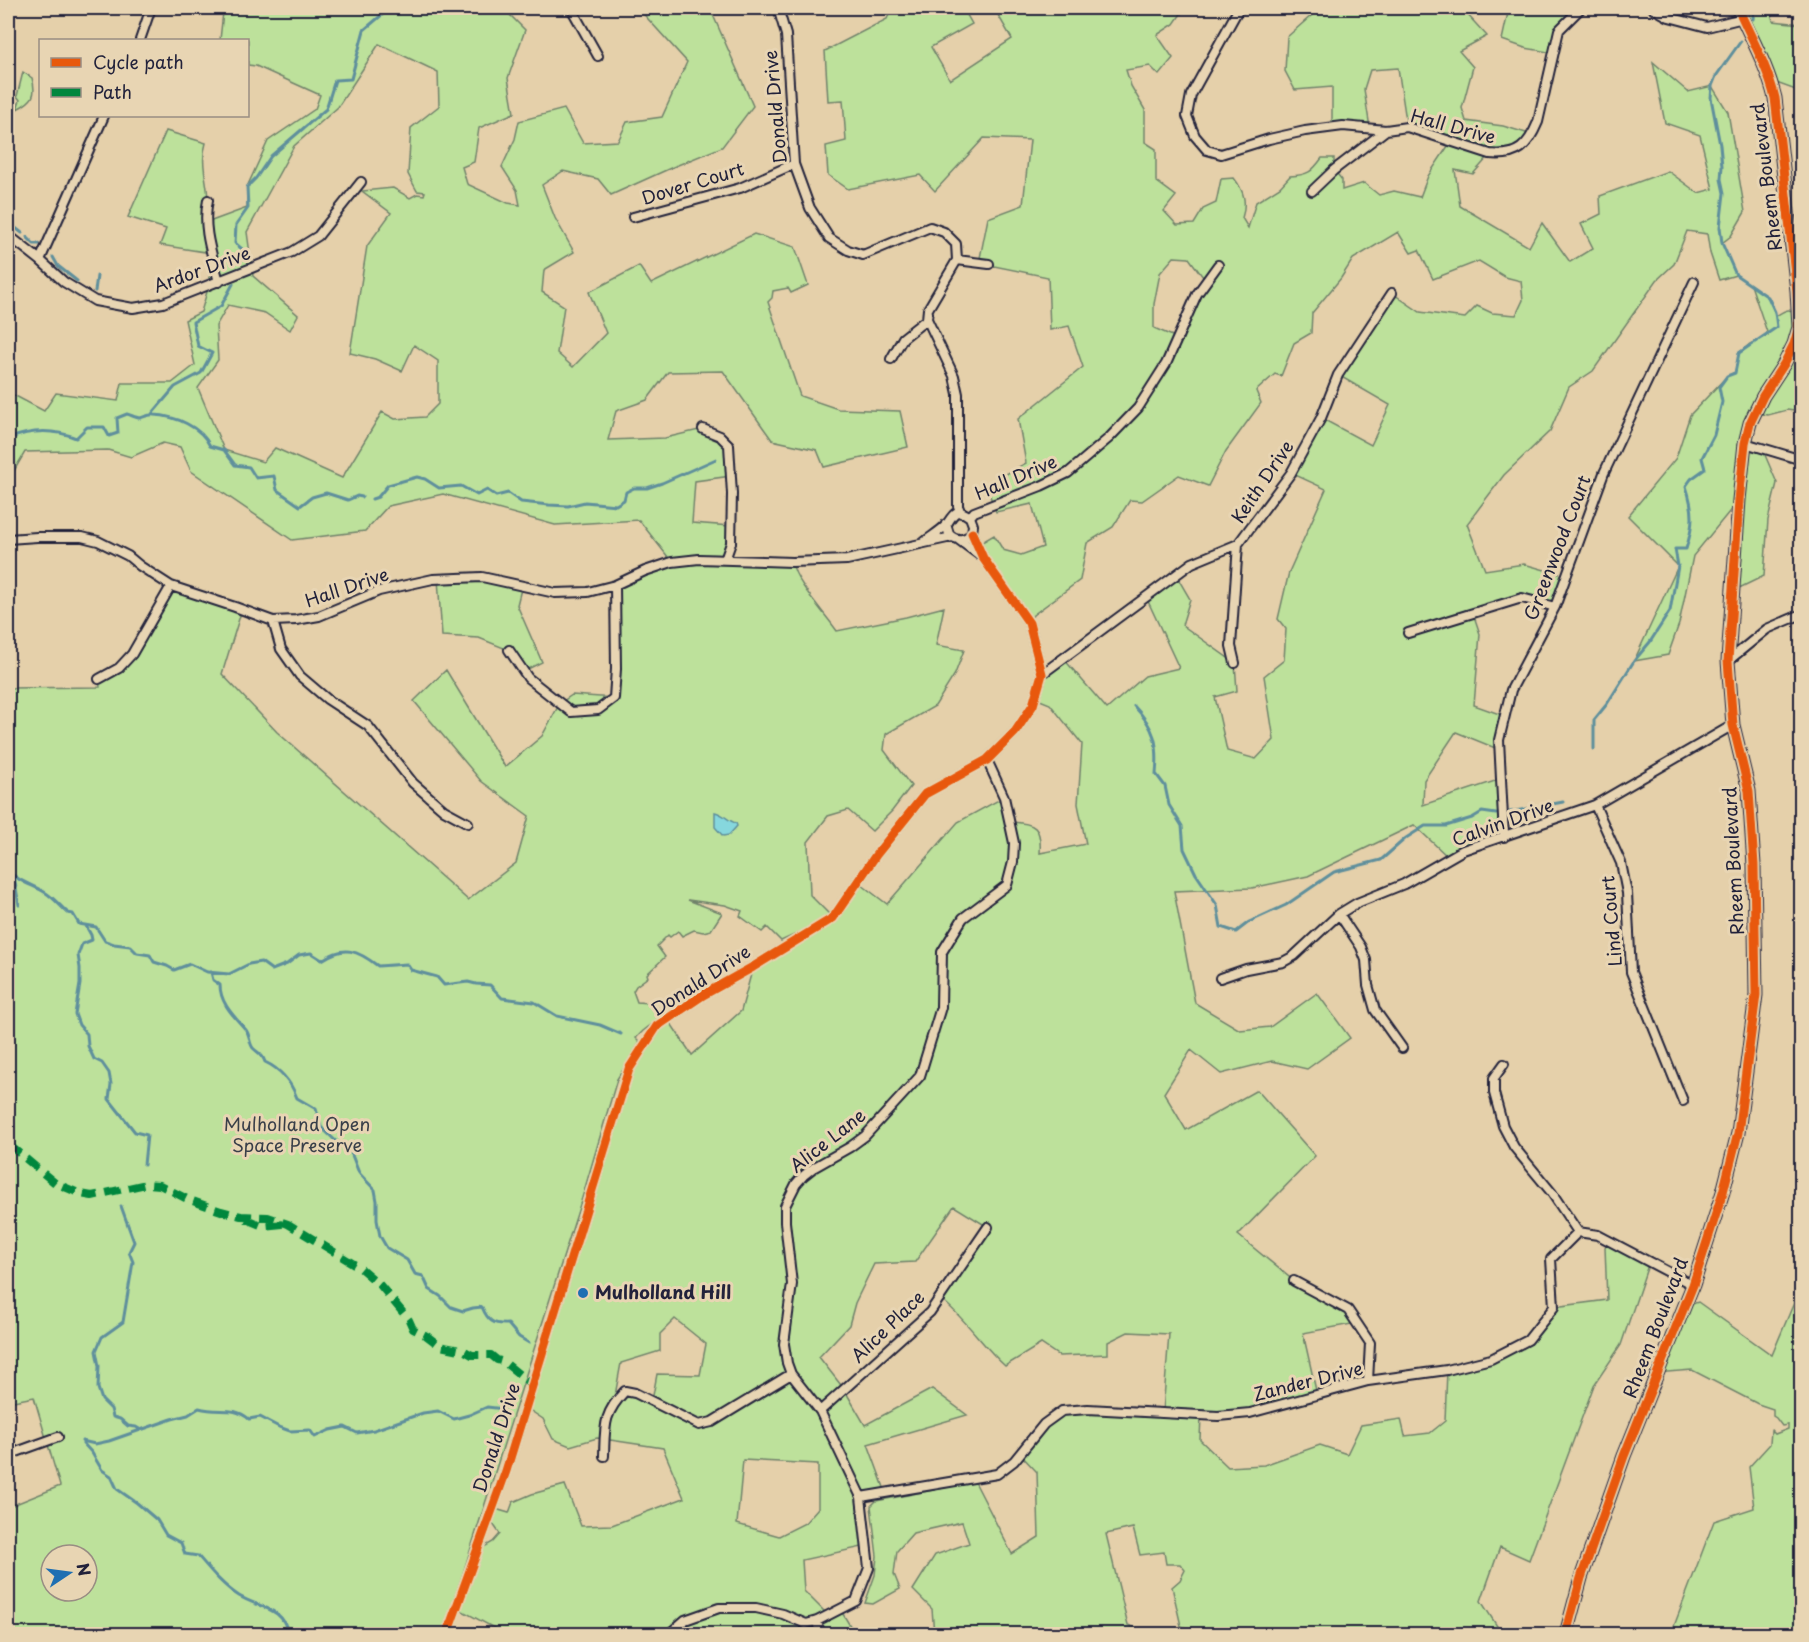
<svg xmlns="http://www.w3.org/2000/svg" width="1809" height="1642" font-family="'Playpen Sans',sans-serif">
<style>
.green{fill:#bde19b;stroke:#70826b;stroke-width:1.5;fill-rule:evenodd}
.water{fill:#86d7dd;stroke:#5e8f9c;stroke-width:1.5}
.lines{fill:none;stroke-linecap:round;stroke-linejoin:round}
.stream{stroke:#5e8f9c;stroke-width:3}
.minor-casing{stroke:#22223b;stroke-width:12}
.tertiary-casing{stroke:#22223b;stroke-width:15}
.minor{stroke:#e8d5b3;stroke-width:8}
.tertiary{stroke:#e8d5b3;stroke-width:10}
.quiet{stroke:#00873e;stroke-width:8;stroke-dasharray:15 8;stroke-linecap:butt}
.cycleway-casing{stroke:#e8d5b3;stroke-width:13}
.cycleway{stroke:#e8590c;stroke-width:9}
.poi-dot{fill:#1f6fb2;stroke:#e8d5b3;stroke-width:2}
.labels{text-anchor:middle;stroke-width:6;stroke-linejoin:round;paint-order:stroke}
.street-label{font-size:18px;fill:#22223b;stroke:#e8d5b3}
.park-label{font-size:18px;fill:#393f49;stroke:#e8d5b3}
.poi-label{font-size:18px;font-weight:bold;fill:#22223b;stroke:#e8d5b3;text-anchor:start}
</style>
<rect width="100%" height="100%" fill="#e5d0aa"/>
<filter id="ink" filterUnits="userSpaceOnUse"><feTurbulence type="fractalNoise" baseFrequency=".0167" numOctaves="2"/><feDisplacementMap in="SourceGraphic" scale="12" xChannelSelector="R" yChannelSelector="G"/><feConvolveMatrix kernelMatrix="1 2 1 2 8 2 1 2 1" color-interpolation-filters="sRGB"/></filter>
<g filter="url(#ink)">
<path class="green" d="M214 8H503L525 30 508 78 514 113 479 128 474 162 462 167 467 184 508 203 520 205 517 190 502 167 515 139 519 121 564 109 583 143 618 141 627 122 662 117 687 62 638 8H698L713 15 753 106 722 147 673 167 611 195 598 179 563 171 542 185 555 218 574 252 544 270 542 292 564 306 557 353 573 367 606 333 589 292 639 266 651 284 754 234 795 247 808 285 791 293 788 288 773 291 772 298 768 302 800 396 838 409 900 411 908 447 824 467 817 450 772 440 723 371 668 372 647 400 616 411 608 440 665 438 703 429 729 445 731 476 695 481 692 523 730 526 726 560 792 562C795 582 824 612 837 631L906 617 944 607 936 645 964 650 955 674 935 706 886 734 884 750 911 786 892 811 872 831 848 810 828 816 808 842 810 895 833 918 858 882 887 904 958 822 1004 797 1011 822C1035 823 1042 827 1040 853L1086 844 1078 804 1082 744 1050 704 1035 698 1042 674 1063 658 1107 709 1145 676 1179 668 1146 597 1176 575 1190 599 1182 625 1235 663 1237 691 1215 697 1227 751 1256 759 1274 740 1264 676 1284 660 1286 629 1278 619 1289 572 1326 489 1291 473 1321 418 1371 445 1390 405 1338 375 1392 293 1420 312 1465 318 1477 306 1492 313 1516 315 1523 300 1521 281 1505 277 1479 261 1433 279 1419 250 1411 253 1398 232 1353 259 1341 278 1312 313 1311 333 1294 343 1281 376 1275 374 1256 391 1261 403 1226 451 1208 486 1179 475 1142 501 1130 500 1113 527 1087 543 1080 580 1033 615 1029 623 977 545 994 535 1003 550 1021 555 1043 547 1032 504 996 512 986 485 1026 463 1018 419 1083 367 1069 326 1050 330 1048 277 979 263 988 218 1023 205 1030 140 984 138 935 191 920 175 848 189 828 175 826 146 846 141 843 100 828 101 825 51 887 19 892 8H963L972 24 931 47 950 80 1012 39 994 8H1185L1174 24 1157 35 1173 58 1159 75 1150 66 1126 70 1131 86 1145 110V142L1156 149V181L1176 196 1164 211 1177 225 1194 224 1203 209 1216 203 1221 179 1234 178C1244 191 1247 202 1242 218L1248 228 1256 202 1280 187 1290 176C1308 175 1312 172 1322 158H1334V170L1342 180V190L1364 183 1379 195 1394 191 1420 197 1428 176 1450 143 1407 127 1398 68 1370 70 1364 89 1370 128H1332V87L1295 90 1285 71 1287 37 1320 8H1465V12L1487 36 1459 51 1473 67 1462 108 1466 121 1503 126 1533 135 1516 151 1490 155 1473 174 1455 170 1460 206 1529 247 1542 223 1570 262 1593 248 1581 224 1601 214 1600 196 1668 171 1698 193 1713 189 1700 135 1665 123 1653 62 1688 92 1712 86 1728 112 1745 212 1731 236 1722 243 1736 275 1719 280 1710 253 1707 234 1687 231 1674 264 1657 280 1593 371 1569 387 1550 431 1504 475 1467 524 1485 570 1524 564 1566 576 1555 607 1522 598 1473 613 1480 634 1474 705 1505 716 1500 750 1456 732 1424 780 1423 805 1501 779 1504 837 1449 858 1414 825 1308 876 1252 888 1174 891 1195 1003 1240 1030 1270 1027 1317 993 1350 1038 1307 1069 1272 1061 1221 1074 1191 1050 1164 1093 1186 1130 1257 1090 1315 1156 1238 1235 1294 1281 1348 1310 1357 1323 1303 1333 1317 1395 1250 1413 1201 1415 1200 1440 1228 1467 1264 1465 1320 1445 1347 1454 1361 1425 1401 1419 1405 1436 1430 1433 1445 1421 1447 1370 1491 1359 1528 1340 1554 1307 1607 1300 1605 1247 1610 1241 1649 1262 1621 1345 1594 1385 1529 1560 1500 1547 1481 1601 1502 1634H1201L1181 1626 1172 1587 1180 1580 1185 1570 1180 1564H1166L1164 1552 1140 1555 1133 1528 1106 1534 1128 1625 1139 1629 1141 1634H934L932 1609 913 1590 935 1555 969 1543 962 1522 913 1533 897 1551 894 1574 900 1589 873 1604 865 1603 875 1575 877 1556 871 1506 876 1501 975 1482 1012 1554 1039 1537 1037 1472 1020 1454 1062 1411 1163 1412 1169 1334 1128 1332 1108 1342V1354L1059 1356 1041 1344 1005 1366C982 1345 965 1318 940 1298L988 1227 954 1206 915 1262 874 1264 855 1303 849 1325 819 1357 844 1389 865 1425 932 1389 967 1415 868 1444 886 1493 861 1497 867 1546 802 1560 804 1591 828 1615 840 1609 855 1634H505L457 1608 477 1551 493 1542 500 1534 489 1518 492 1508 509 1513 513 1502 532 1494 565 1485 581 1526 612 1525 684 1498 663 1448 597 1438 570 1446 553 1439 543 1419 525 1407 629 1069 657 1026 668 1019 692 1055 741 1011 753 967 827 920 781 941 767 927 762 932 740 916 742 911 725 905 688 900 722 913 711 930 703 932 694 930 682 936 678 931 670 937 668 935 657 946 665 957 647 974 648 977 636 986 633 991 637 1002 649 1003 666 1013 643 1031 636 1038 640 1042 617 1079 582 1198 463 1573 442 1634H8V1507L60 1486 34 1397 8 1402V688L100 687 99 679 119 668 171 586 242 609 222 674 277 732 468 900 516 863 529 816 481 781 414 701 446 670 505 767 542 736 560 703 572 695 614 698 615 585 672 562 639 520 555 525 443 494 388 506 365 531 292 540 191 471 180 447 163 443 131 457 108 450 25 452 8 481V392L44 411 56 393 118 401 122 383H172L195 365 185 320 201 312 209 285 211 253 160 245 166 229 128 217 166 131 206 143C200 162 207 179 208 199 208 207 207 215 206 223L247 208V187L268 141 315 109 320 95 256 66 248 65V40H220L223 12ZM379 44 438 72 439 106 411 128 408 174 417 191 425 192 424 195 417 194 410 198 393 188 362 191 391 213 367 246 350 353 375 359 402 371 414 345 438 361V404L425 417 395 419 382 412 342 478 275 448 263 462 224 450 198 388 218 360 216 326 228 305 265 313 290 330 298 315 253 276 247 232 294 146 338 107ZM1174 257 1189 258 1206 281 1177 338 1154 328V304L1160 273ZM675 1319 706 1344 700 1375 657 1374 652 1401 625 1391 614 1401 621 1363 660 1351V1334ZM743 1460 818 1464V1508L805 1523 779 1536 737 1524ZM51 1555H87V1591H51Z
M1509 8H1581L1559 30 1554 53 1525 48 1502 40Z
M1742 8H1770L1773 21 1801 24V92L1771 81Z
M23 72 32 78C37 95 33 101 17 109L20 100 17 96Z
M1751 285 1768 297 1776 316C1790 307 1789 309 1801 317V412L1787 410 1768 415 1755 413 1745 443 1762 448 1777 483 1768 520 1764 576 1733 591 1738 501 1693 556 1679 624 1668 655 1634 661 1678 566 1628 516 1676 458 1690 415 1727 376 1735 372 1739 353 1750 344 1768 335Z
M482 577 522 585 517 605 542 662 524 671 509 650 479 638 442 636 438 579Z
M1801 1286V1634H1671L1714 1521 1754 1508 1749 1467 1770 1444 1771 1430 1775 1434 1788 1429V1425L1782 1426 1776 1418 1773 1416V1409L1758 1404 1692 1370 1656 1373 1684 1307 1698 1302 1772 1355Z"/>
<path class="water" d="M715 812C724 814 728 821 736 823L737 826 729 835 723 836 715 827Z"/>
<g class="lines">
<path class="stream" d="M1753 19 1754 8
M8 222 22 233
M27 237 34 244H39
M53 257 58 266 77 281
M242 259V249L235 243 236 225 248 208 247 187 256 178 271 156 326 109 335 80 351 79 364 30 390 8
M95 291 97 276
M152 414 175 387 201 373 212 353 198 346 193 322 221 306 233 284
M8 439C30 430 54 429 76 438L87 427H104L109 436 118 433 117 418 127 414C131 415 136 418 140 418 145 417 149 414 154 415 176 416 201 427 210 446L224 450 235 465 249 467 256 478 274 476 277 490 300 506 312 497 326 493 348 500 357 496 362 497
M372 499 378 497 388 485 417 477 425 479 439 488 461 486 477 495 487 490 496 496 508 493 521 502 549 505 568 506 585 502 616 505 624 500 626 492 634 488H647L662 483 716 459
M1134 706C1155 728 1159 744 1156 774L1165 786 1169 805 1182 826 1184 849 1196 874 1217 905 1221 927 1236 932 1249 922 1286 905 1334 872 1381 860 1406 838 1425 826H1446L1472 818 1482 812 1496 814
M1594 749V720L1607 704 1634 661 1650 642 1670 611 1678 566 1675 549H1686C1694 524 1694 511 1686 486L1691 479 1705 469 1702 458 1714 435 1722 402 1719 387 1727 376 1735 373 1739 353 1777 327 1775 312 1768 297 1736 275 1722 243 1720 227 1724 193 1721 179 1722 166 1720 145 1711 98 1712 86 1716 76 1741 41
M1510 812 1563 802
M8 870C18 882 33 885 46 893 55 899 60 906 68 913L73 914 79 924 96 927 105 941 114 944 130 946 137 953 150 955 154 962 167 966 174 970 190 964 207 972 229 974 249 964 261 962 272 970 287 964 299 955 311 953 322 960C345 945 357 950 378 966L407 964 411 970 437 977 444 985 468 982 476 984 490 985 502 998 534 1002 557 1016 600 1025 621 1034
M14 877 19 905
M86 926 91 935 92 940 82 944 78 955 80 968V984L75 1014 79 1025 87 1034 88 1046 94 1059 102 1063 109 1073 111 1084 109 1099 135 1132 147 1135 144 1165
M211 972 213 980 220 985C220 1004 235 1017 246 1030 250 1035 249 1043 253 1048 259 1054 262 1053 265 1062 280 1069 291 1082 297 1098L316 1109 321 1127 341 1146 350 1150 359 1173 375 1190 377 1201V1220L380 1236 387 1248 407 1260 415 1274 423 1276 429 1289 440 1296 451 1307 463 1311 473 1308 482 1307C488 1321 493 1325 508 1324L519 1337 529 1343
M121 1206 134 1242 129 1252 133 1262 123 1322 102 1337 96 1351 99 1366 98 1388 102 1400 111 1409 113 1417 120 1419 128 1426 136 1427 141 1430
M82 1441 95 1444 109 1441 172 1419 188 1415 199 1408C220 1414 232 1405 249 1419L260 1417 279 1427 290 1431 310 1430 315 1437 330 1430 345 1427 357 1433 374 1430 423 1413 438 1411 454 1419 469 1415 487 1407 504 1409
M83 1443 92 1453 102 1470 111 1476 117 1489 137 1503 157 1520 166 1535 181 1543 185 1554 198 1556C210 1570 223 1586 239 1596 259 1608 284 1607 288 1634"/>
<defs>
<path id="minor" d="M571 8 598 56
M778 8 786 35 794 164 810 208 829 238 848 250 863 255 930 227 944 232 956 244 957 260 928 309 927 319 954 376 958 394V506L961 513
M1239 8 1191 95 1187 116 1195 136 1207 150 1221 154 1269 139 1305 131 1343 126 1386 130 1407 127 1490 154C1518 157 1528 146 1538 122L1559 30 1581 8
M1653 8 1669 17 1707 27 1743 18
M140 40 151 8
M1312 191 1334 170 1386 130
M208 200C202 228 212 254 219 282
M633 217 740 188 794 164
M8 235 40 260 64 282 95 301 133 308 163 303 292 252 318 236 361 182
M40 260 104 116
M957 260 989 264
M891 359 903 338 927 319
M703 429 720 436 729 445 732 494 731 543 725 560
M1745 443 1802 460
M970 517 974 512 1041 486 1068 473 1109 438 1138 408 1166 364 1197 294 1218 265
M8 539 37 537H82L98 541 128 556 140 566 171 586 235 607 273 621 296 620 319 616 379 591 433 579 482 577 555 593 588 592 615 585 645 571 672 562 699 559 792 562 847 560 952 537
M959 540 982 557
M923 543C930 537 941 531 947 524 954 513 957 507 970 517L973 525 972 533C965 541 956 541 949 534L946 524
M273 621 281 649 300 676 327 699 368 726 413 783 444 810 468 823
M1408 633 1522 598 1555 607
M509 650 528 678 571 712 598 710 614 698 616 669 615 585
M1728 661 1767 629 1802 614
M1235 663 1231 646 1238 544
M1042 674 1192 563 1238 544 1291 473 1321 418 1338 375 1392 293
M99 679 119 668 132 654 171 586
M1595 805 1621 863 1627 893 1631 972 1683 1101
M1504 837 1499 740 1511 690 1555 607 1604 473 1694 282
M1339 914 1361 947 1366 960 1368 985 1375 1010 1402 1048
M1220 978 1246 969 1283 962 1294 956 1339 914 1357 903 1404 884 1463 850 1595 805 1733 725
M1504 1064 1494 1078V1093L1503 1126 1514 1147 1552 1193 1578 1232
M1294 1281 1348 1310 1370 1343 1368 1381
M820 1411 930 1312 988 1227
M8 1455 58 1437
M604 1456C605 1426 603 1414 625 1391L635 1393 699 1425 712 1422 791 1374
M861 1497 997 1474 1014 1461 1044 1424 1062 1411 1088 1409 1218 1416 1250 1413 1368 1381 1447 1370 1491 1359 1528 1340 1554 1307 1551 1259 1578 1232 1598 1235 1693 1285
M817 1621 820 1634
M447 1634 506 1471 629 1069 657 1026 703 995 753 967 833 918 876 855 925 794 987 760 1015 732 1033 705 1042 674 1029 623 983 558 972 533
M669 1634 685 1620 719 1608H756L783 1614 806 1624 817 1621 856 1601 869 1568 861 1497 820 1411 791 1374 787 1363 784 1344 792 1284 785 1222V1206L796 1184 803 1176 813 1168 850 1147 865 1136 920 1076 941 1007 942 952 963 918 1007 885 1013 862 1014 843 1004 797 987 760"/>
<path id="tertiary" d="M1566 1634 1581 1578 1624 1456 1693 1285 1723 1192 1738 1133 1756 995 1754 865 1749 791 1733 725 1728 661 1739 500 1745 443 1750 423 1763 396 1784 364 1794 344 1799 327 1797 291 1775 98C1767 65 1751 38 1738 8"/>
</defs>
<use href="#minor" class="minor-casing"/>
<use href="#tertiary" class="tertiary-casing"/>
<use href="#minor" class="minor"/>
<use href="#tertiary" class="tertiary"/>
<path class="quiet" d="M8 896 10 885
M8 1144 55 1183 81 1194 92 1196 146 1184 160 1185 187 1199 221 1211 241 1216 268 1217 288 1224 359 1267 380 1285 409 1320 413 1329 427 1336 440 1346 465 1351 472 1355H491L497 1360 504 1362 532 1385
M246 1219 263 1226 284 1224"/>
<defs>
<path id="cycleway" d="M447 1634 506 1471 629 1069 657 1026 703 995 753 967 833 918 876 855 925 794 987 760 1015 732 1033 705 1042 674 1029 623 983 558 972 533
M1566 1634 1581 1578 1624 1456 1693 1285 1723 1192 1738 1133 1756 995 1754 865 1749 791 1733 725 1728 661 1739 500 1745 443 1750 423 1763 396 1784 364 1794 344 1799 327 1797 291 1775 98C1767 65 1751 38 1738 8"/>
</defs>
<use href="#cycleway" class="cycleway-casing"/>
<use href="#cycleway" class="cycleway"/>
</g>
</g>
<circle class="poi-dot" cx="583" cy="1293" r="6"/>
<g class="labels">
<g class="street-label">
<text transform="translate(776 107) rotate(-95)" y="6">Donald Drive</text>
<text transform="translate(1453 127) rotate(15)" y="6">Hall Drive</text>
<text transform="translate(1767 177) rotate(-97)" y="6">Rheem Boulevard</text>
<text transform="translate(693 184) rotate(-17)" y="6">Dover Court</text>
<text transform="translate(202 270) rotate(-20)" y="6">Ardor Drive</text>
<text transform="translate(1016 478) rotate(-23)" y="6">Hall Drive</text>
<text transform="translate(1263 482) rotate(-56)" y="6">Keith Drive</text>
<text transform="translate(1558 548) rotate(-69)" y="6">Greenwood Court</text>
<text transform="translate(347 588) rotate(-19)" y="6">Hall Drive</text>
<text transform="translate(1503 823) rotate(-20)" y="6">Calvin Drive</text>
<text transform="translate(1734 861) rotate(-93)" y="6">Rheem Boulevard</text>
<text transform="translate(1612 921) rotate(-95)" y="6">Lind Court</text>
<text transform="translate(701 981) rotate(-33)" y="6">Donald Drive</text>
<text transform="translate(828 1141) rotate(-38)" y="6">Alice Lane</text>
<text transform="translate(888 1327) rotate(-44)" y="6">Alice Place</text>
<text transform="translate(1656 1328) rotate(-69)" y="6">Rheem Boulevard</text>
<text transform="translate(1308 1382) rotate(-14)" y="6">Zander Drive</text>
<text transform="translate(497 1438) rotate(-72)" y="6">Donald Drive</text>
</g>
<g class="park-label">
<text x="297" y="1131">Mulholland Open<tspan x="297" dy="21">Space Preserve</tspan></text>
</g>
<g class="poi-label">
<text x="595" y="1299">Mulholland Hill</text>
</g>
</g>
<rect width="1809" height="1642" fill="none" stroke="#e8d5b3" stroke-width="30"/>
<rect x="15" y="15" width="1779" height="1612" fill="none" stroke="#22223b" stroke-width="2" filter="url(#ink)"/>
<rect x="39" y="39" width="210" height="78" fill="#e8d5b3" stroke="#998d83" stroke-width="1.5"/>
<rect x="51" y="58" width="30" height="9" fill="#e8590c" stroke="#998d83" stroke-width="1.5"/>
<text x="93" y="69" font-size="18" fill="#22223b">Cycle path</text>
<rect x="51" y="88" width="30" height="9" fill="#00873e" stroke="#998d83" stroke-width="1.5"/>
<text x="93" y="99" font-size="18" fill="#22223b">Path</text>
<g transform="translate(69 1573) rotate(77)"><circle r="28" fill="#e8d5b3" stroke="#998d83" stroke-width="1.5"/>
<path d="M0-4.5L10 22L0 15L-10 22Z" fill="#1f6fb2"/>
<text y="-9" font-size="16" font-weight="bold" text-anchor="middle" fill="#22223b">N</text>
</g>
</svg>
